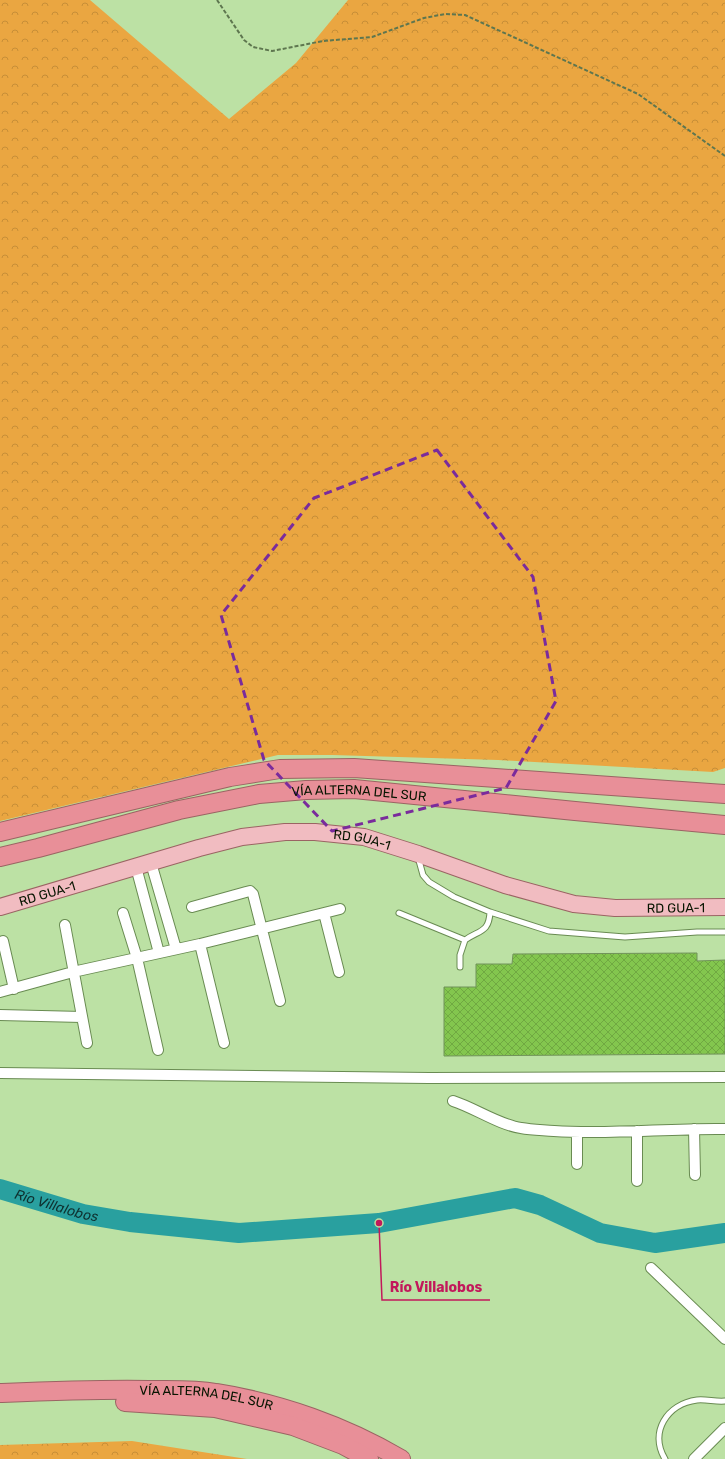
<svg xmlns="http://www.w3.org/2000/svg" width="725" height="1459" font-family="Rubik,sans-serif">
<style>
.forest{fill:url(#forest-crowns)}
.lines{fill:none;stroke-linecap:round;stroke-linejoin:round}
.river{stroke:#29a09f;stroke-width:20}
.building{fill:url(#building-cross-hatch);stroke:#71935a}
.lane-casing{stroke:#698b52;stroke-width:7}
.street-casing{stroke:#698b52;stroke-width:12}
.primary-casing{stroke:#9a6463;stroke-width:18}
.highway-casing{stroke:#9a6463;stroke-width:20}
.path{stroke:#5e764f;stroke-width:2;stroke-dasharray:4 2;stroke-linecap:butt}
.lane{stroke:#fff;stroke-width:5}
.street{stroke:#fff;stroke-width:10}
.primary{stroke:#f1bcc1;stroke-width:16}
.highway{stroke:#e88f98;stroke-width:18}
.marked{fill:none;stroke:#7a2b9c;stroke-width:3;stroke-dasharray:8 5;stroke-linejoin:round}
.labels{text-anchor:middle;stroke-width:3;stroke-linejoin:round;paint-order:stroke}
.street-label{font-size:13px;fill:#081501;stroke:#bce1a4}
.water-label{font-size:14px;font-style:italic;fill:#0e3130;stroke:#bce1a4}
.leader{fill:none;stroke:#c2185b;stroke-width:1.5}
.callout-dot{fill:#c2185b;stroke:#bce1a4;stroke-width:1.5}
.callout-label{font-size:14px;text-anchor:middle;font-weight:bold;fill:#c2185b;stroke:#bce1a4;stroke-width:3;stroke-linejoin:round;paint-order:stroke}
</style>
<defs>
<pattern id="forest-crowns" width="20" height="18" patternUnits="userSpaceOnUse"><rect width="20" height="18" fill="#eaa641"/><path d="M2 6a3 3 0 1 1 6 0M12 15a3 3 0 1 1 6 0" fill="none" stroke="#c78e37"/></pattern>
<pattern id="building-cross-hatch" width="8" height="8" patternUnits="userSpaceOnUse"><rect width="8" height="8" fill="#83c64e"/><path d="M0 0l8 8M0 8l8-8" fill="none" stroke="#70a942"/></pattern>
</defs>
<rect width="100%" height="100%" fill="#bce1a4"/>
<path class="forest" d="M0 0H90L229 119 296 63 348 0H725V768L713 772 498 760 332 755H278L0 821Z
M132 1441 247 1459H0V1445Z"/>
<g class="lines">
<path class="river" id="s1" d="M0 1189 83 1214 130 1222 239 1233 379 1223 515 1198 540 1205 600 1233 655 1243 725 1233"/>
</g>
<path class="building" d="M697 953V961L725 960V1054L444 1056V987H476V964H512L513 954Z"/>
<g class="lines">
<defs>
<path id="lane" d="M418 857 423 875 429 882 454 897 490 912 549 931 625 937 697 932H725
M399 913 465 940
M460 967V955L465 940C479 930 489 933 490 912
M665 1459C649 1432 667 1404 697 1400 706 1399 716 1402 725 1401"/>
<path id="street" d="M151 863 176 949
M136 867 159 953
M192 907 246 892 250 891 253 894 280 1001
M123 913 137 958 158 1050
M324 913 339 972
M65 925 87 1043
M3 941 14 989
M200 944 224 1043
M0 992 73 972 200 944 340 909
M0 1015 82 1017
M0 1073 429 1078 725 1077
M453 1101C475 1108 499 1125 521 1128 532 1130 543 1130 554 1131 611 1135 668 1128 725 1129
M694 1129 695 1175
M637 1131V1181
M577 1164V1133
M651 1268 725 1339
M694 1459 725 1428"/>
<g id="primary">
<path id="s2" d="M0 907 199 848 242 837 285 832H315L364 837 418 854 505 885 574 904 615 908 725 907"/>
</g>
<g id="highway">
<path d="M0 832 230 777 280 769 354 768 725 794"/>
<path id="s3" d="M0 857 38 848 179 810 259 794 306 790 354 789 575 811 725 825"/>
<path id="s4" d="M0 1393C50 1391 99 1389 149 1390 171 1390 194 1389 216 1393 280 1403 345 1426 401 1459"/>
<path d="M125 1402 215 1408 293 1426 343 1445 369 1459"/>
</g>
</defs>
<use href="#lane" class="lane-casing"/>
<use href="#street" class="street-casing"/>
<use href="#primary" class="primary-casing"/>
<use href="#highway" class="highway-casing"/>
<path class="path" d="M217 0 244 40 253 47 272 51 323 41 372 37 424 18 445 14 465 15 638 94 725 156"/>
<use href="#lane" class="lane"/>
<use href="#street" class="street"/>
<use href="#primary" class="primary"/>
<use href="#highway" class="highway"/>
</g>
<path class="marked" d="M437 450 533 577 556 701 506 788 332 831 264 760 221 615 314 498Z"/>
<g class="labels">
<g class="street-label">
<text dy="5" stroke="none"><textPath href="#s3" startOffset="367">VÍA ALTERNA DEL SUR</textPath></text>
<text dy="5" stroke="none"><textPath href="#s2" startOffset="373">RD GUA-1</textPath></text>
<text dy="5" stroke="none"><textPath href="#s2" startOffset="49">RD GUA-1</textPath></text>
<text dy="5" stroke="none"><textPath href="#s2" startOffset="697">RD GUA-1</textPath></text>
<text dy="5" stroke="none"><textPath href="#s4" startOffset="207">VÍA ALTERNA DEL SUR</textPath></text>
</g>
<g class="water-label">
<text dy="5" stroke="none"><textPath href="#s1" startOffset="59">Río Villalobos</textPath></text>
</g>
</g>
<path class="leader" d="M379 1223L382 1300H490"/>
<circle class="callout-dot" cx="379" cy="1223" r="4"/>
<g class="callout-label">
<text x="436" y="1292">Río Villalobos</text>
</g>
</svg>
